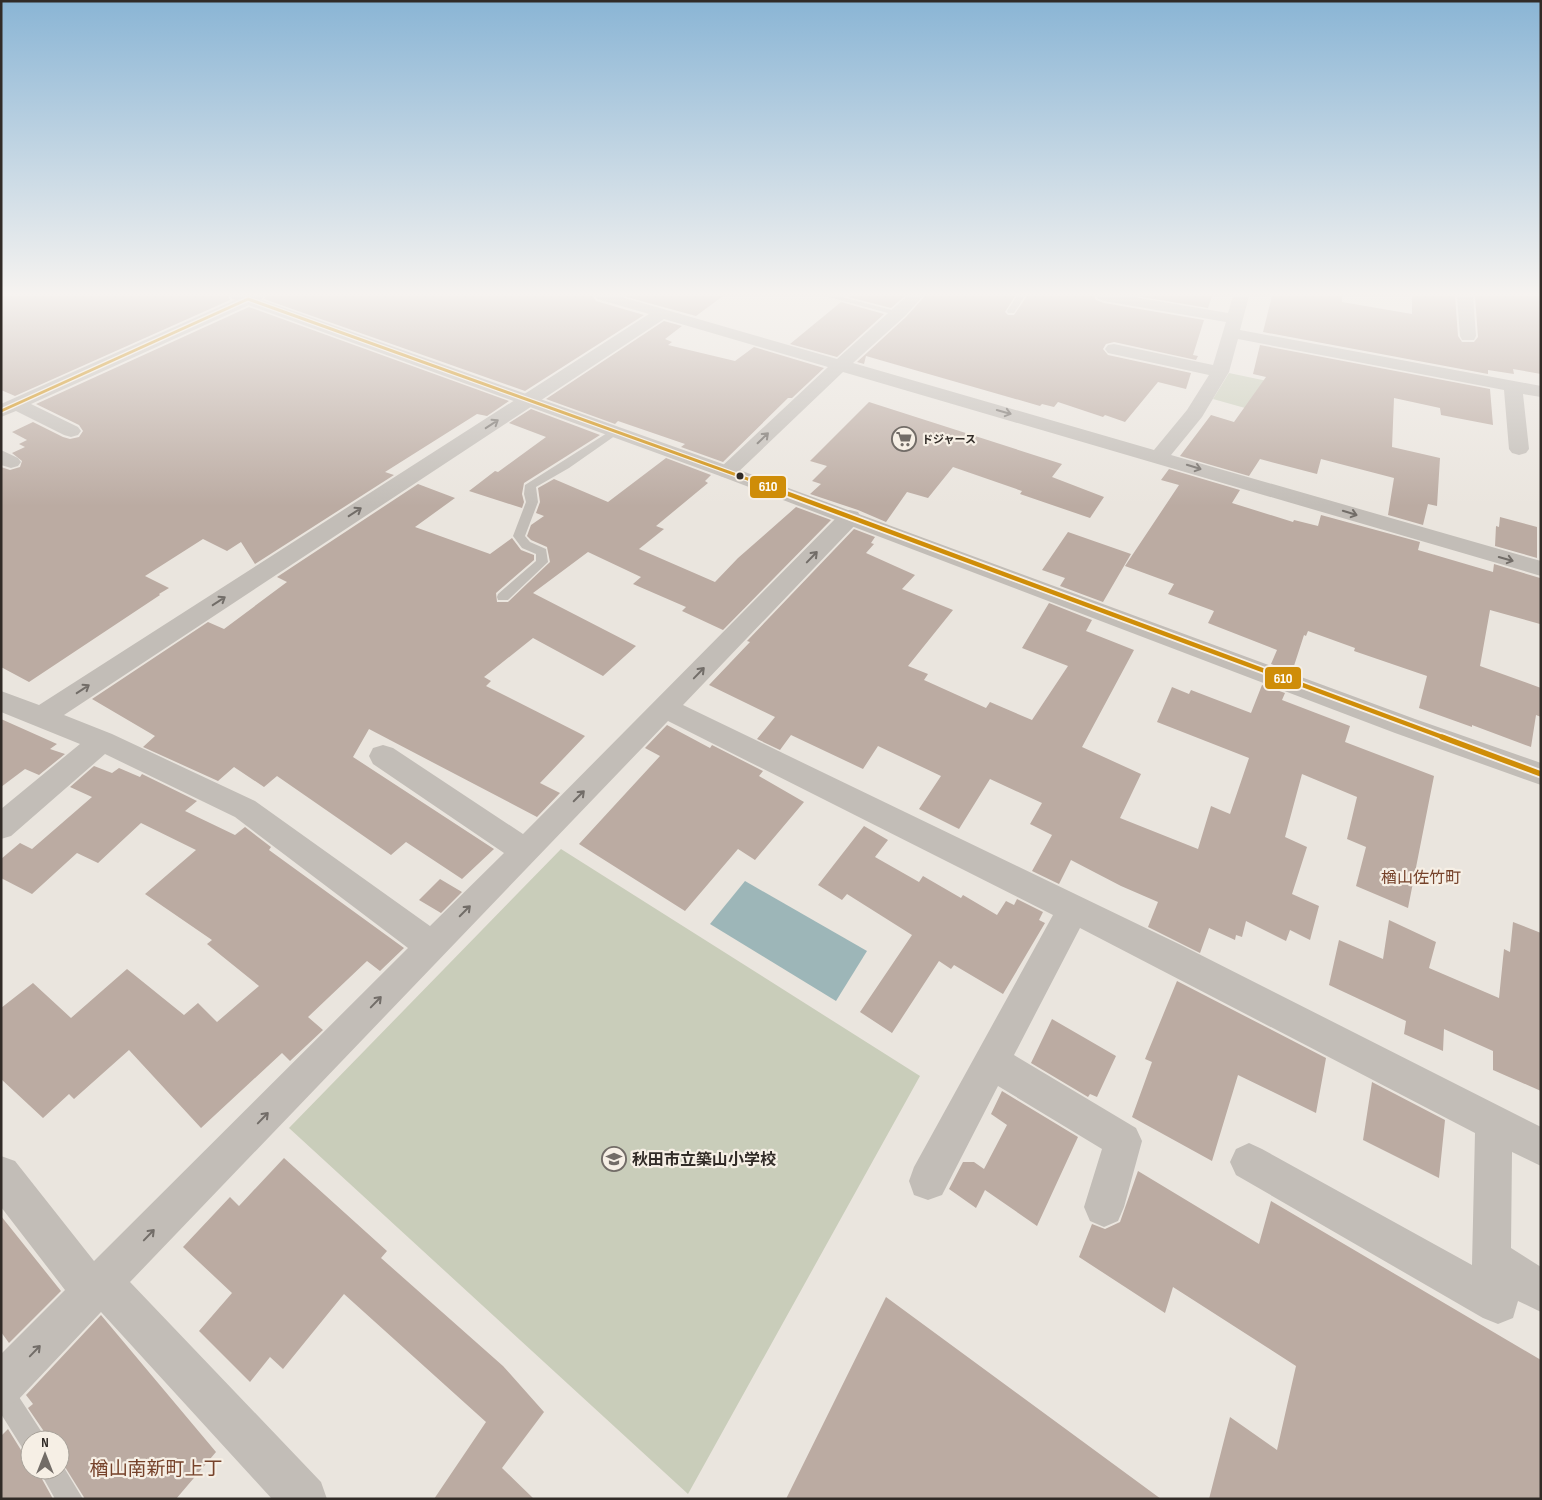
<svg xmlns="http://www.w3.org/2000/svg" width="1542" height="1500" font-family="'Sofia Sans Condensed','Noto Sans JP',sans-serif">
<style>
.green{fill:#c9cdba}
.water{fill:#9db6b8}
.building{fill:#bbaba2}
.lines{fill:none;stroke-linecap:round;stroke-linejoin:round}
.service{fill:#c2bdb7;fill-rule:evenodd}
.minor{fill:#c2bdb7;fill-rule:evenodd}
.tertiary{fill:#c2bdb7;fill-rule:evenodd}
.bus-1-far2-casing{stroke:#f6efe5;stroke-width:5.5}
.bus-1-far1-casing{stroke:#f6efe5;stroke-width:8}
.bus-1-casing{stroke:#f6efe5;stroke-width:9}
.bus-1-far2{stroke:#cf8d08;stroke-width:3}
.bus-1-far1{stroke:#cf8d08;stroke-width:4.5}
.bus-1{stroke:#cf8d08;stroke-width:5.5}
.oneway{stroke:#726d68}
.bus-dot{fill:#312b27;stroke:#f6efe5;stroke-width:2}
.labels{text-anchor:middle;stroke-width:4.5;stroke-linejoin:round;paint-order:stroke}
.far-poi-label{font-size:11px;font-weight:bold;fill:#312b27;stroke:#f6efe5;text-anchor:start}
.quarter-label{font-size:16px;fill:#76422a;stroke:#f6efe5}
.near-poi-label{font-size:16px;font-weight:bold;fill:#312b27;stroke:#f6efe5;text-anchor:start}
.near-quarter-label{font-size:19px;fill:#76422a;stroke:#f6efe5}
.line-badge{stroke:#f6efe5;stroke-width:2}
.badge-label{font-size:14px;text-anchor:middle;font-weight:bold;fill:#fff}
</style>
<rect width="100%" height="100%" fill="#eae5de"/>
<path class="green" d="M1229 373 1277 383 1270 415 1213 399Z
M561 849 920 1076 688 1494 289 1128Z"/>
<path class="water" d="M745 881 867 951 836 1001 710 924Z"/>
<path class="building" d="M1 296H228L230 300 15 396 1 390Z
M266 296H593L596 301 644 315 525 391 264 299Z
M623 296H723L696 316Z
M850 296H905L891 308 848 297Z
M925 296H1015L1005 312 1008 315H1014L1027 296H1094L1096 300 1104 303 1204 320 1193 355 1198 356 1196 360 1114 342 1106 344 1103 349 1108 355 1191 373 1186 389 1158 382 1125 422 1105 415 1103 417 1058 402 1054 407 1042 404 1040 406 866 356 864 364 857 362 906 317Z
M1136 296H1212L1208 308Z
M1272 296H1342V302L1412 314V296H1455L1458 336 1462 342H1474L1478 337 1475 296H1541V374L1513 369 1514 374 1488 370V374L1263 332Z
M841 302 884 314 837 357 790 344Z
M249 307 509 401 487 416 477 414 385 472 394 475 255 564 241 542 227 551 203 539 145 576 169 588 159 594 160 595 29 682 1 667V467L10 470 20 467 22 461 12 453 25 447 19 444 27 440 12 432 33 422 63 437 70 439 79 437 83 431 79 425 36 404Z
M664 321 682 326 665 339 672 342 668 345 735 361 754 347 824 368 792 398H788L723 462 681 447 685 444 618 421 615 424 546 399Z
M1260 345 1490 389 1493 425 1441 415 1440 408 1394 398 1392 447 1440 458 1437 506 1428 504 1423 525 1388 515 1394 478 1321 459 1317 474 1260 459 1249 476 1180 456 1211 415 1234 422 1266 377 1253 374Z
M869 402 1062 464 1052 477 1104 497 1090 518 1020 494 1022 491 953 467 928 498 907 492 886 522 858 510 810 494 821 484 812 481 827 466 810 461Z
M531 409 600 435 524 483 522 494 524 502 522 508 469 491 495 471 498 472 546 437 509 423Z
M666 458 711 475 705 481 708 483 656 526 664 529 639 549 715 582 738 558 796 507 831 520 723 630 682 611 686 607 633 584 641 577 588 552 533 593 636 646 603 676 533 638 484 677 491 681 486 686 585 736 540 783 560 793 537 817 369 729 353 757 494 849 462 879 406 842 391 855 277 776 264 787 234 767 218 781 143 747 155 736 92 699 208 622 224 629 287 582 277 577 418 484 455 498 415 527 490 554 512 538 521 550 534 555V560L496 593 497 602H508L550 562 547 547 531 540 527 536 531 525 544 516 536 513 540 502 538 488 554 479 608 502Z
M1169 469 1240 490 1232 503 1293 522 1294 520 1318 526 1321 515 1420 542 1418 550 1493 572 1494 564 1540 578V624L1490 610 1480 666 1541 688V717L1536 715 1531 747 1472 725V727L1419 708 1427 676 1354 651 1355 648 1308 631 1306 636 1304 635 1292 672 1271 664 1277 650 1208 623 1214 611 1168 594 1174 584 1125 566 1179 485 1161 480Z
M1500 517 1537 527V558L1495 546 1496 526 1499 527Z
M854 529 875 537 871 543 874 544 866 553 915 575 902 589 953 610 908 666 928 674 924 680 986 708 990 702 1032 720 1068 666 1022 648 1049 603 1092 620 1086 631 1134 650 1082 747 1141 774 1120 818 1198 849 1211 806 1230 814 1249 758 1157 722 1172 687 1189 694 1191 690 1251 713 1262 685 1285 693 1282 700 1350 726 1345 742 1434 776 1408 908 1356 886 1366 847 1347 839 1357 797 1302 774 1285 837 1307 847 1292 894 1319 906 1310 940 1290 930 1286 941 1246 921 1242 937 1236 935 1235 940 1209 928 1200 953 1148 927 1158 902 1121 886 1071 860 1059 884 1032 871 1052 835 1030 824 1042 803 990 779 959 829 919 809 941 776 878 746 863 769 791 735 780 750 757 739 775 717 709 685 750 642 747 641Z
M1068 532 1131 554 1103 602 1060 586 1065 578 1042 570Z
M1 719 57 744 50 749 65 754 39 775 25 769 1 787Z
M667 725 710 748 712 745 763 771 759 776 804 802 755 860 738 849 685 911 579 844 660 756 645 748Z
M94 766 112 773 119 768 140 777 142 774 197 801 185 811 235 835 245 827 271 847 269 850 404 948 380 971 367 961 308 1017 323 1030 290 1061 282 1053 201 1128 129 1050 74 1099 69 1094 43 1118 1 1079V1008L33 983 71 1018 127 969 184 1015 198 1003 217 1022 259 986 207 944 212 940 145 894 196 850 141 823 98 863 77 853 32 894 1 878V859L20 843 32 849 92 797 70 787Z
M864 826 888 840 875 857 919 882 923 876 961 898 963 895 997 915 1006 901 1014 905 1017 899 1043 912 1039 920 1045 923 1003 994 954 965 951 969 939 961 892 1033 860 1012 912 935 847 894 842 900 818 885Z
M440 879 462 892 441 913 419 900Z
M1389 920 1436 942 1429 968 1499 998 1504 949 1510 952 1513 922 1541 933V1091L1493 1070V1051L1444 1029 1443 1051 1404 1034 1406 1021 1329 985 1339 940 1383 959Z
M1177 981 1326 1058 1316 1113 1238 1075 1212 1161 1132 1117 1152 1062 1145 1059Z
M1052 1019 1116 1056 1097 1097 1090 1094 1088 1097 1031 1063Z
M1372 1082 1445 1120 1439 1178 1363 1140Z
M1002 1091 1078 1137 1037 1226 985 1190 976 1208 949 1189 963 1162H974L984 1169 1007 1125 991 1114Z
M284 1158 387 1251 381 1258 503 1366 544 1412 502 1468 534 1499H434L486 1422 344 1294 283 1369 270 1357 250 1382 199 1331 232 1293 183 1247 230 1197 239 1206Z
M1138 1171 1259 1244 1271 1201 1541 1360V1499H1209L1230 1417 1277 1450 1296 1366 1173 1287 1165 1313 1079 1257 1092 1224 1105 1229 1120 1222Z
M1 1216 61 1291 9 1343 1 1332Z
M886 1297 1161 1499H786Z
M101 1315 216 1452 176 1499H85L60 1459V1440H46L43 1430 28 1408 33 1404 26 1395Z
M8 1429 21 1450 30 1454V1470H37L53 1499H1V1436Z"/>
<g class="lines">
<path class="service" d="M825 296H838L903 313 899 316Z
M1017 296H1025L1014 313H1008L1007 311Z
M615 428 619 429 620 431 619 433 569 468 536 487 538 502 525 536 530 542 546 549 548 562 508 600H498L497 597 498 594 536 561V554L522 548 513 536 526 502 524 494 525 485Z
M1 1380 10 1383 41 1431 44 1440H30V1452L23 1449 1 1414Z
M60 1461 83 1499H55L39 1470H60Z"/>
<path class="minor" d="M244 296H264L262 299 31 404 78 427 81 431 78 435 71 437 64 435 16 411 1 417V404Z
M595 296H618L837 359 907 296H923L905 316 853 363 1154 450 1187 410 1209 375 1108 353 1105 349 1108 345 1114 344 1213 365 1226 322 1104 301 1098 299 1096 296H1128L1228 313 1233 296H1249L1240 330 1541 386V397L1523 394 1529 449 1526 453 1519 455 1512 453 1509 449 1504 390 1238 339 1229 372 1202 417 1171 455 1541 561V576L843 372 734 476 727 478 720 476 717 472 720 468 828 367 664 319 64 715 112 734 255 801 430 926 504 853 373 764 369 756 373 748 383 745 393 748 523 834 842 512 850 510 858 512 861 517 858 522 683 705 1181 945 1541 1127V1166L1512 1152 1511 1248 1541 1267V1312L1518 1301 1513 1318 1498 1324 1483 1318 1236 1175 1230 1162 1236 1149 1249 1143 1262 1149 1472 1265 1475 1133 1080 928 1014 1055 1136 1128 1142 1141 1124 1207 1118 1221 1104 1227 1090 1221 1084 1207 1102 1149 998 1086 942 1195 928 1200 914 1195 909 1181 914 1167 1053 915 668 721 130 1282 321 1482 327 1499H272L101 1312 17 1401 1 1407V1354L65 1290 1 1207V1156L15 1161 94 1261 408 948 235 817 105 754 11 836 1 839V809L80 744 1 712V691L39 705 649 314 597 299Z
M1457 296H1473L1476 336 1474 340H1462L1460 336Z
M1 450 18 458 21 462 18 466 11 468 1 465Z"/>
<path class="tertiary" d="M230 296H251L734 468 1415 719 1541 763V785L1395 733 720 476 232 299Z"/>
<defs>
<path id="bus-1-far2" d="M1 411 248 299 770 487"/>
<path id="bus-1-far1" d="M767 486 1445 738"/>
<path id="bus-1" d="M1442 737 1541 774"/>
</defs>
<use href="#bus-1-far2" class="bus-1-far2-casing"/>
<use href="#bus-1-far1" class="bus-1-far1-casing"/>
<use href="#bus-1" class="bus-1-casing"/>
<use href="#bus-1-far2" class="bus-1-far2"/>
<use href="#bus-1-far1" class="bus-1-far1"/>
<use href="#bus-1" class="bus-1"/>
</g>
<defs><path id="oneway-shaft" d="M-6 0H5M1.5-3L5.5 0L1.5 3" fill="none" stroke-width="1.6" stroke-linecap="round" stroke-linejoin="round" transform="scale(1.25)"/></defs>
<g class="oneway">
<use href="#oneway-shaft" transform="translate(1004 412) rotate(16)"/>
<use href="#oneway-shaft" transform="translate(492 424) rotate(-33)"/>
<use href="#oneway-shaft" transform="translate(763 438) rotate(-44)"/>
<use href="#oneway-shaft" transform="translate(1194 467) rotate(17)"/>
<use href="#oneway-shaft" transform="translate(355 512) rotate(-33)"/>
<use href="#oneway-shaft" transform="translate(1350 513) rotate(17)"/>
<use href="#oneway-shaft" transform="translate(812 557) rotate(-46)"/>
<use href="#oneway-shaft" transform="translate(1506 559) rotate(16)"/>
<use href="#oneway-shaft" transform="translate(219 601) rotate(-33)"/>
<use href="#oneway-shaft" transform="translate(699 673) rotate(-46)"/>
<use href="#oneway-shaft" transform="translate(83 689) rotate(-33)"/>
<use href="#oneway-shaft" transform="translate(579 796) rotate(-45)"/>
<use href="#oneway-shaft" transform="translate(465 911) rotate(-45)"/>
<use href="#oneway-shaft" transform="translate(376 1002) rotate(-46)"/>
<use href="#oneway-shaft" transform="translate(263 1118) rotate(-46)"/>
<use href="#oneway-shaft" transform="translate(149 1235) rotate(-46)"/>
<use href="#oneway-shaft" transform="translate(35 1351) rotate(-46)"/>
</g>
<linearGradient id="sky" x2="0" y2="1"><stop stop-color="#8ab5d5"/><stop offset="0.58" stop-color="#f6f3f0"/><stop offset="1" stop-color="#f6f3f0" stop-opacity="0"/></linearGradient>
<rect width="1542" height="506" fill="url(#sky)"/>
<defs>
<symbol id="supermarket-ring" viewBox="-11 -11 22 22"><circle r="9.5" fill="#f6efe5" stroke="#726c67" stroke-width="1.5"/><path d="M-6-5.5h2.5l.6 2H6L4.5 2H-2.5L-4.4-4H-6ZM-1.5 3.2a1.3 1.3 0 1 0 .1 0ZM3 3.2a1.3 1.3 0 1 0 .1 0Z" fill="#726c67"/></symbol>
<symbol id="school-ring" viewBox="-11 -11 22 22"><circle r="9.5" fill="#f6efe5" stroke="#726c67" stroke-width="1.5"/><path d="M0-5L7-2L0 1L-7-2ZM-4 1L0 2.5L4 1V4Q0 6-4 4Z" fill="#726c67"/></symbol>
</defs>
<g fill-rule="evenodd">
<use href="#supermarket-ring" x="890" y="425" width="28" height="28"/>
<use href="#school-ring" x="600" y="1145" width="28" height="28"/>
</g>
<circle class="bus-dot" cx="740" cy="476" r="4.5"/>
<g class="labels">
<g class="far-poi-label">
<text x="922" y="443">ドジャース</text>
</g>
<g class="quarter-label">
<text x="1421" y="883">楢山佐竹町</text>
</g>
<g class="near-poi-label">
<text x="632" y="1165">秋田市立築山小学校</text>
</g>
<g class="near-quarter-label">
<text x="156" y="1475">楢山南新町上丁</text>
</g>
</g>
<g class="line-badge">
<rect x="749" y="475" width="38" height="24" rx="5" fill="#cf8d08"/>
<rect x="1264" y="666" width="38" height="24" rx="5" fill="#cf8d08"/>
</g>
<g class="badge-label">
<text x="768" y="491">610</text>
<text x="1283" y="683">610</text>
</g>
<rect width="1542" height="1500" fill="none" stroke="#312b27" stroke-width="5"/>
<g transform="translate(45 1455)"><circle r="24" fill="#f6efe5" stroke="#a7a199"/>
<path d="M0-4L9 19L0 12L-9 19Z" fill="#726c67"/>
<text y="-8" font-size="14" font-weight="bold" text-anchor="middle" fill="#312b27">N</text>
</g>
</svg>
